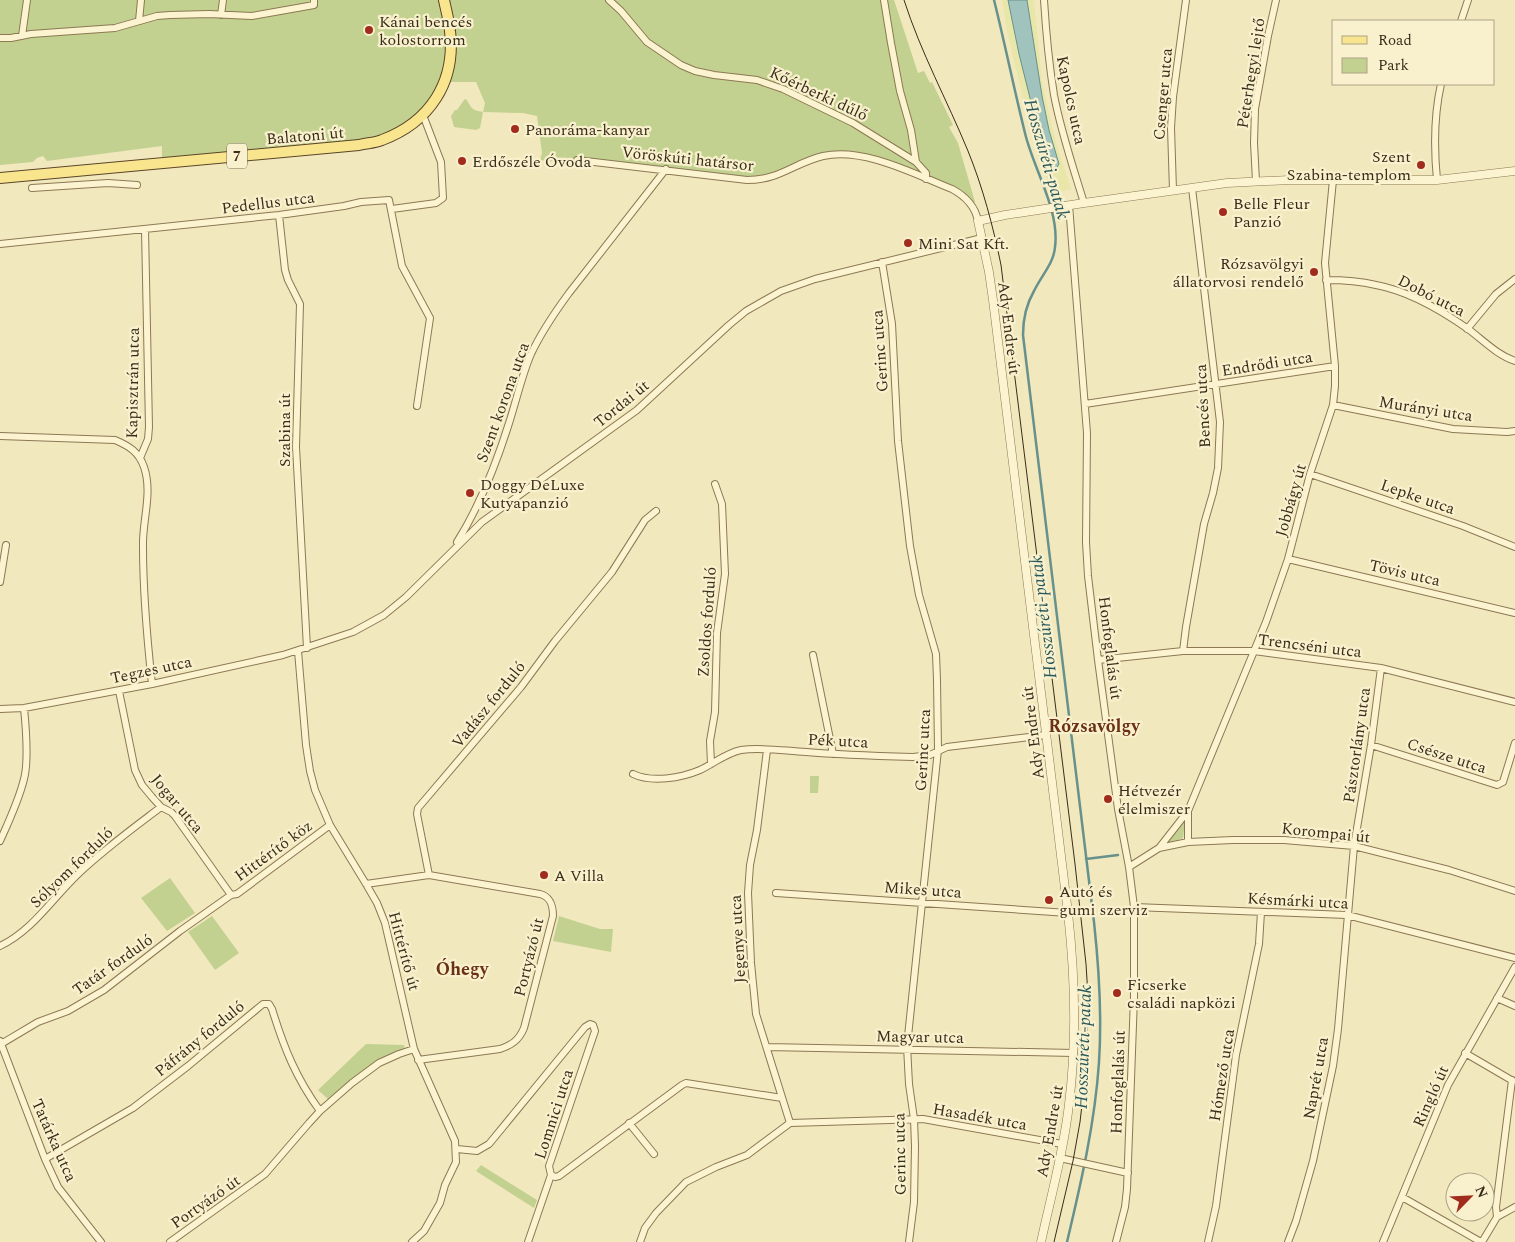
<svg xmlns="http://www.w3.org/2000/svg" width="1515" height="1242" font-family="Spectral,serif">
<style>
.farmland{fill:#e9e6a9}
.green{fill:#c2d190}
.water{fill:#a1c3bd;stroke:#67918c}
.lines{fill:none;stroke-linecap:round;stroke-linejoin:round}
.stream{stroke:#67918c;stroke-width:2.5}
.minor-casing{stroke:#8c7854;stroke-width:8}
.tertiary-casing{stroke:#8c7854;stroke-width:9}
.primary-casing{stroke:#594529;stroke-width:12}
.minor{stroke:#fcf4d1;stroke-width:6}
.tertiary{stroke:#fcf4d1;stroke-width:8}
.primary{stroke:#fae58f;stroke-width:10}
.tram{stroke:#392d1a;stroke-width:1}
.poi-dot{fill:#a12c1e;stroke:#f9f1cd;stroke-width:2}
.labels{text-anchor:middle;stroke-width:4.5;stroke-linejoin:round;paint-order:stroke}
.shield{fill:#f9f1cd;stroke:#736850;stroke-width:1}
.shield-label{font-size:15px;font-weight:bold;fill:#392d1a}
.poi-label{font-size:16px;fill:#392d1a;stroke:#f9f1cd;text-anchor:start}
.street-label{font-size:16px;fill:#392d1a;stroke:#f9f1cd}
.water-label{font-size:18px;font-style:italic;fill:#28585b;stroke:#f9f1cd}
.neighbourhood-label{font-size:18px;font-weight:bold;fill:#6b3115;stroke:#f9f1cd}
</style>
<rect width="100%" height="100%" fill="#f2e8bd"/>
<path class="farmland" d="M1002 0H1034L1042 82 1055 139 1071 189 1052 194 1037 154 1021 90 1007 31Z"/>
<path class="green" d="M0 0H894L918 73 924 71 930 83 932 82 953 125 949 127 958 143 975 202 971 204 960 193 884 163 833 155 758 180 665 168 575 164 540 160 542 153 537 116 523 113 483 112 480 128 476 130 454 127 451 116 455 110H457L464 100 466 99C472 108 471 110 483 112L485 103 476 82H444L431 107 381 141 162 162V146L47 161 43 156 37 158 33 162 0 165Z
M810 776H819L818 793H810Z
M1182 822 1185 823 1183 838 1169 843 1168 840Z
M170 878 195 913 167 931 141 898Z
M212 916 239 953 215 970 188 932Z
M559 916 600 929H613L611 952 553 941Z
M366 1044 404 1045 405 1050 385 1057 329 1100 318 1090Z
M481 1165 537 1200 534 1208 476 1171Z"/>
<path class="water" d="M1008 0H1027L1042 96 1049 130 1059 164 1055 171 1052 170 1046 162 1019 54Z"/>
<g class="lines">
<path class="stream" d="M994 0C1005 44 1014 89 1025 133 1033 168 1060 210 1055 247 1054 263 1041 276 1034 291 1027 303 1023 320 1023 335L1094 922C1099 968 1102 1016 1099 1062 1095 1123 1081 1183 1067 1242
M1086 859 1118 855"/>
<defs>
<path id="minor" d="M609 0 621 11 647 42 681 65 695 71 714 75 757 80 783 89 853 123 916 162
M884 0 891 43 900 91 911 130 916 162 926 173V179
M1044 0C1046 32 1049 64 1054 95 1061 132 1073 167 1084 203
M221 15 223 0
M139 21 141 0
M1461 21 1468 0
M22 36 27 0
M0 38H11L31 34 115 28 157 16 170 15 209 14 252 16 314 5V0
M577 160 747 180C780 180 794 163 823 156 864 147 914 174 952 189 965 196 975 205 978 221
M1437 180C1434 149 1434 115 1441 84
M1256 181 1254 143 1255 109 1268 36 1276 0
M32 188 108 183 137 185
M1173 190 1171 128 1173 97 1186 0
M1069 205 1087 433 1086 542 1088 576 1098 660 1118 809 1129 867 1134 907V997L1127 1189 1125 1207 1116 1242
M392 209 436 203 443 198 441 162 423 115
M279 215 285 270 288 280 300 304 296 447 307 648
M0 244 279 215 344 206 361 202 389 200 402 266 430 318 417 406
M882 262 892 324 898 441 910 546 919 595 936 654 937 680 938 750 907 1046 909 1084 914 1119 915 1146 914 1202 909 1242
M1326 280C1343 280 1359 281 1376 285 1409 291 1441 310 1468 329 1483 340 1497 355 1515 361
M1467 329 1496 294 1515 279
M1085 404 1335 366
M1333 405 1453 429 1507 432 1515 431
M0 436 115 440C129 446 139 452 144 467 153 493 142 521 143 547 143 593 147 638 152 684
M140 458 148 439 149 427 145 229
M1310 474 1463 526 1515 547
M457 542C481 504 497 462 510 420 517 398 522 375 531 354 541 333 555 312 569 293L666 169
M1288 559 1515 613
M0 582 6 545
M298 651 306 745 310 771 315 790 330 825 366 884 377 903 385 923 414 1049 455 1141 456 1162 445 1185 440 1203 424 1231 412 1242
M1183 651 1186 627 1204 524 1213 493 1218 468 1220 422 1192 188
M813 655 833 754
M1098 660 1183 651H1254L1381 668 1515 702
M0 709 24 708 152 684 283 655 353 632 384 615 406 597 482 522 637 410 729 325 746 311 781 291 815 279 982 238
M1371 745 1497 785 1503 782 1515 743
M767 750 757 830 750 865 748 893 751 963 756 1014 790 1123
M711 764 710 741 715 712 717 633 725 574 722 504 715 484
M633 774C652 783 681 778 700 770 713 764 726 753 741 750 762 747 785 751 806 752 841 755 877 756 913 757L930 755 947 747 1046 735
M1188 811V842
M0 841C9 821 19 800 24 779 29 760 26 728 24 708
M1159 848 1188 842 1233 840H1284L1354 846 1449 870 1515 891
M1129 867 1159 848 1188 811 1266 622 1288 559 1310 474 1333 405 1335 386V366L1325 263 1333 180
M429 875 417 814 418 808 521 687 555 641 612 572 645 520 656 511
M366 884 429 875 540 894C551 897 553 906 553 916L524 1028C519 1040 512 1045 500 1049L418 1060
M776 893 1068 913
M231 895 237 894 330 825
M1134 907 1347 915 1515 958
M0 946C32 931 52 899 77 875 103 850 132 829 161 807
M1497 998 1515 1006
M0 1041 45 1159 58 1187 101 1242
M1 1044 38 1022 68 1011 104 990 180 931 231 895 175 816 171 812 161 807 152 797 142 785 135 770 119 691
M767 1047 1074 1053
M1465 1053 1513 1081
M629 1123 654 1154
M457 1149 477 1151 489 1144 585 1027 590 1024 593 1025 595 1031 549 1166 551 1175
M1060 1158 1128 1173
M45 1159 133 1108 188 1066 263 1004H269L272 1009C284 1048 296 1078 320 1111
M551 1175 555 1177 559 1176 682 1085 686 1083 782 1098
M1402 1197 1481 1242
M1497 1217 1496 1207 1512 1080
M170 1242 265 1174 309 1123 320 1111 352 1083 379 1063 399 1054 414 1049
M528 1242 551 1175
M640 1242 645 1228 656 1213 686 1182 716 1167 747 1155 790 1123 923 1119 1062 1144
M1208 1242 1216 1206 1236 1055 1259 944 1261 912
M1288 1242 1296 1221 1313 1161 1333 1066 1338 1029 1354 846 1371 745 1381 668
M1383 1242 1448 1085 1515 967
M1482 1242 1497 1217 1515 1207"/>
<path id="tertiary" d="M1041 1242C1051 1196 1064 1150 1069 1104 1077 1041 1075 976 1068 913L993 300 989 272 978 221 1005 215 1084 203 1227 183 1289 180H1437L1515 171"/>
<path id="primary" d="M0 178 359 145C367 143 375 143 382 140 430 122 456 82 450 31 449 20 446 10 444 0"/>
</defs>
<use href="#minor" class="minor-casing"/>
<use href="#tertiary" class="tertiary-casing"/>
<use href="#primary" class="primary-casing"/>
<use href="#minor" class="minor"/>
<use href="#tertiary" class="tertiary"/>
<use href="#primary" class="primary"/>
<path class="tram" d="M904 0C921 53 947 100 968 151 983 188 993 226 1001 265L1075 864 1086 964 1088 996 1087 1061 1080 1122 1073 1161 1054 1242"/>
</g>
<g class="poi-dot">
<circle cx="369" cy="30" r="5"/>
<circle cx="515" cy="129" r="5"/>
<circle cx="462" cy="161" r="5"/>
<circle cx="1421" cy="165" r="5"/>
<circle cx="1223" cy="212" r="5"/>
<circle cx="908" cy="243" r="5"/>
<circle cx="1314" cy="272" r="5"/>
<circle cx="470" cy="493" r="5"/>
<circle cx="1108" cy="799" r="5"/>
<circle cx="544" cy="875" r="5"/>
<circle cx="1049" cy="900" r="5"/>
<circle cx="1117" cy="993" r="5"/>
</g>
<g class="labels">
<rect class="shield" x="227" y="143.5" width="20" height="25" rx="4"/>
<g class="shield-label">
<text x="237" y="161">7</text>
</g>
<g class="poi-label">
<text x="379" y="27">Kánai bencés<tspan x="379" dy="18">kolostorrom</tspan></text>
<text x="525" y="135">Panoráma-kanyar</text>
<text x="1411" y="162" text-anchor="end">Szent<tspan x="1411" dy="18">Szabina-templom</tspan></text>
<text x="472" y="167">Erdőszéle Óvoda</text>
<text x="1233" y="209">Belle Fleur<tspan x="1233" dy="18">Panzió</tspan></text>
<text x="918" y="249">Mini Sat Kft.</text>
<text x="1304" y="269" text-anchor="end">Rózsavölgyi<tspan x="1304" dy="18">állatorvosi rendelő</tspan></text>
<text x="480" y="490">Doggy DeLuxe<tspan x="480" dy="18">Kutyapanzió</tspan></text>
<text x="1118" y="796">Hétvezér<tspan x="1118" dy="18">élelmiszer</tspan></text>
<text x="554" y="881">A Villa</text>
<text x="1059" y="897">Autó és<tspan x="1059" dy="18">gumi szerviz</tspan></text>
<text x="1127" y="990">Ficserke<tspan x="1127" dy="18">családi napközi</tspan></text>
</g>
<g class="street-label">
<text transform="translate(1250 73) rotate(-81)" y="6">Péterhegyi lejtő</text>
<text transform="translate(819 93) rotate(25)" y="6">Kőérberki dűlő</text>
<text transform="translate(1162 94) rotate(-85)" y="6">Csenger utca</text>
<text transform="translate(1072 100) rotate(78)" y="6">Kapolcs utca</text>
<text transform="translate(305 135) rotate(-5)" y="6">Balatoni út</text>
<text transform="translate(688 158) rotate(6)" y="6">Vöröskúti határsor</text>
<text transform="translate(268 202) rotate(-7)" y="6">Pedellus utca</text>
<text transform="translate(1432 295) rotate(27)" y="6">Dobó utca</text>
<text transform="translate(1010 328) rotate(83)" y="6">Ady Endre út</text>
<text transform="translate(879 351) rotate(-94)" y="6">Gerinc utca</text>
<text transform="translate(1267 363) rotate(-9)" y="6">Endrődi utca</text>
<text transform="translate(132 383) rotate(-89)" y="6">Kapisztrán utca</text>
<text transform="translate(502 402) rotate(-70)" y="6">Szent korona utca</text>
<text transform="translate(621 403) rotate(-39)" y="6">Tordai út</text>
<text transform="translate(1202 406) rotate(-93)" y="6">Bencés utca</text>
<text transform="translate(1426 408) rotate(9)" y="6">Murányi utca</text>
<text transform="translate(284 430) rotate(-90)" y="6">Szabina út</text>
<text transform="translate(1418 496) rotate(19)" y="6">Lepke utca</text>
<text transform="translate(1290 500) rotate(-74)" y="6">Jobbágy út</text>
<text transform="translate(1405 572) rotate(13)" y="6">Tövis utca</text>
<text transform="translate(706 622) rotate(-86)" y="6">Zsoldos forduló</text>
<text transform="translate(1310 645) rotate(7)" y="6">Trencséni utca</text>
<text transform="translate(1111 648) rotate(83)" y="6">Honfoglalás út</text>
<text transform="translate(151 669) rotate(-12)" y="6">Tegzes utca</text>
<text transform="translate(488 704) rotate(-51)" y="6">Vadász forduló</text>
<text transform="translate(1032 733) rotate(-97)" y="6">Ady Endre út</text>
<text transform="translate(838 740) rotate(3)" y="6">Pék utca</text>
<text transform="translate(1356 745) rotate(-82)" y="6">Pásztorlány utca</text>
<text transform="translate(922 750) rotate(-87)" y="6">Gerinc utca</text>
<text transform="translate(1447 755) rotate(18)" y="6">Csésze utca</text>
<text transform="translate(178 803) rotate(50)" y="6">Jogar utca</text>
<text transform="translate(1326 832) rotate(6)" y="6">Korompai út</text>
<text transform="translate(273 850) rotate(-36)" y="6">Hittérítő köz</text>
<text transform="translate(71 867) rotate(-44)" y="6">Sólyom forduló</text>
<text transform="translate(923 889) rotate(4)" y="6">Mikes utca</text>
<text transform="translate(1298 900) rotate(3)" y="6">Késmárki utca</text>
<text transform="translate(737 939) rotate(-93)" y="6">Jegenye utca</text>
<text transform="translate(405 951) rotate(75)" y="6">Hittérítő út</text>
<text transform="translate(528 957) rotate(-76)" y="6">Portyázó út</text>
<text transform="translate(112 964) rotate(-35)" y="6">Tatár forduló</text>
<text transform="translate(920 1036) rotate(1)" y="6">Magyar utca</text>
<text transform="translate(199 1038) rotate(-39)" y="6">Páfrány forduló</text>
<text transform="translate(1221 1075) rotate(-81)" y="6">Hómező utca</text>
<text transform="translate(1315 1078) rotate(-80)" y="6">Naprét utca</text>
<text transform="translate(1117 1082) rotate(-88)" y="6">Honfoglalás út</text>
<text transform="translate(1430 1096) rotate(-66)" y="6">Ringló út</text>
<text transform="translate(553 1114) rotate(-72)" y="6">Lomnici utca</text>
<text transform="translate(980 1116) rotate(10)" y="6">Hasadék utca</text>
<text transform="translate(1049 1131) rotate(-80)" y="6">Ady Endre út</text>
<text transform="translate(55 1140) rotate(66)" y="6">Tatárka utca</text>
<text transform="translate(899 1154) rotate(-91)" y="6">Gerinc utca</text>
<text transform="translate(205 1201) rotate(-35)" y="6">Portyázó út</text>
</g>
<g class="water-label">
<text transform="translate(1047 159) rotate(74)" y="6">Hosszúréti-patak</text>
<text transform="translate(1043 617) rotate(-97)" y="6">Hosszúréti-patak</text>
<text transform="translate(1083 1047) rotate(-88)" y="6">Hosszúréti-patak</text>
</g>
<g class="neighbourhood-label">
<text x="1094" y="732">Rózsavölgy</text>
<text x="462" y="975">Óhegy</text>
</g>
</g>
<rect x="1332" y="20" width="162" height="65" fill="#f9f1cd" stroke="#aca385"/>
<rect x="1342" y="36" width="25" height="8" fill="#fae58f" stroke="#aca385"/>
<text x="1378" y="45" font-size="15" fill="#392d1a">Road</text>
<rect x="1342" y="58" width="25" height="15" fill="#c2d190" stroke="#aca385"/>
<text x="1378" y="70" font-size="15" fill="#392d1a">Park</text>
<g transform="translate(1470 1197) rotate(66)"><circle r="24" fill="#f9f1cd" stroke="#aca385"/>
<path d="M0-4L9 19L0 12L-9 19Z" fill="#a12c1e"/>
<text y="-8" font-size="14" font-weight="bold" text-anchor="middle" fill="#392d1a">N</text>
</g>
</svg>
